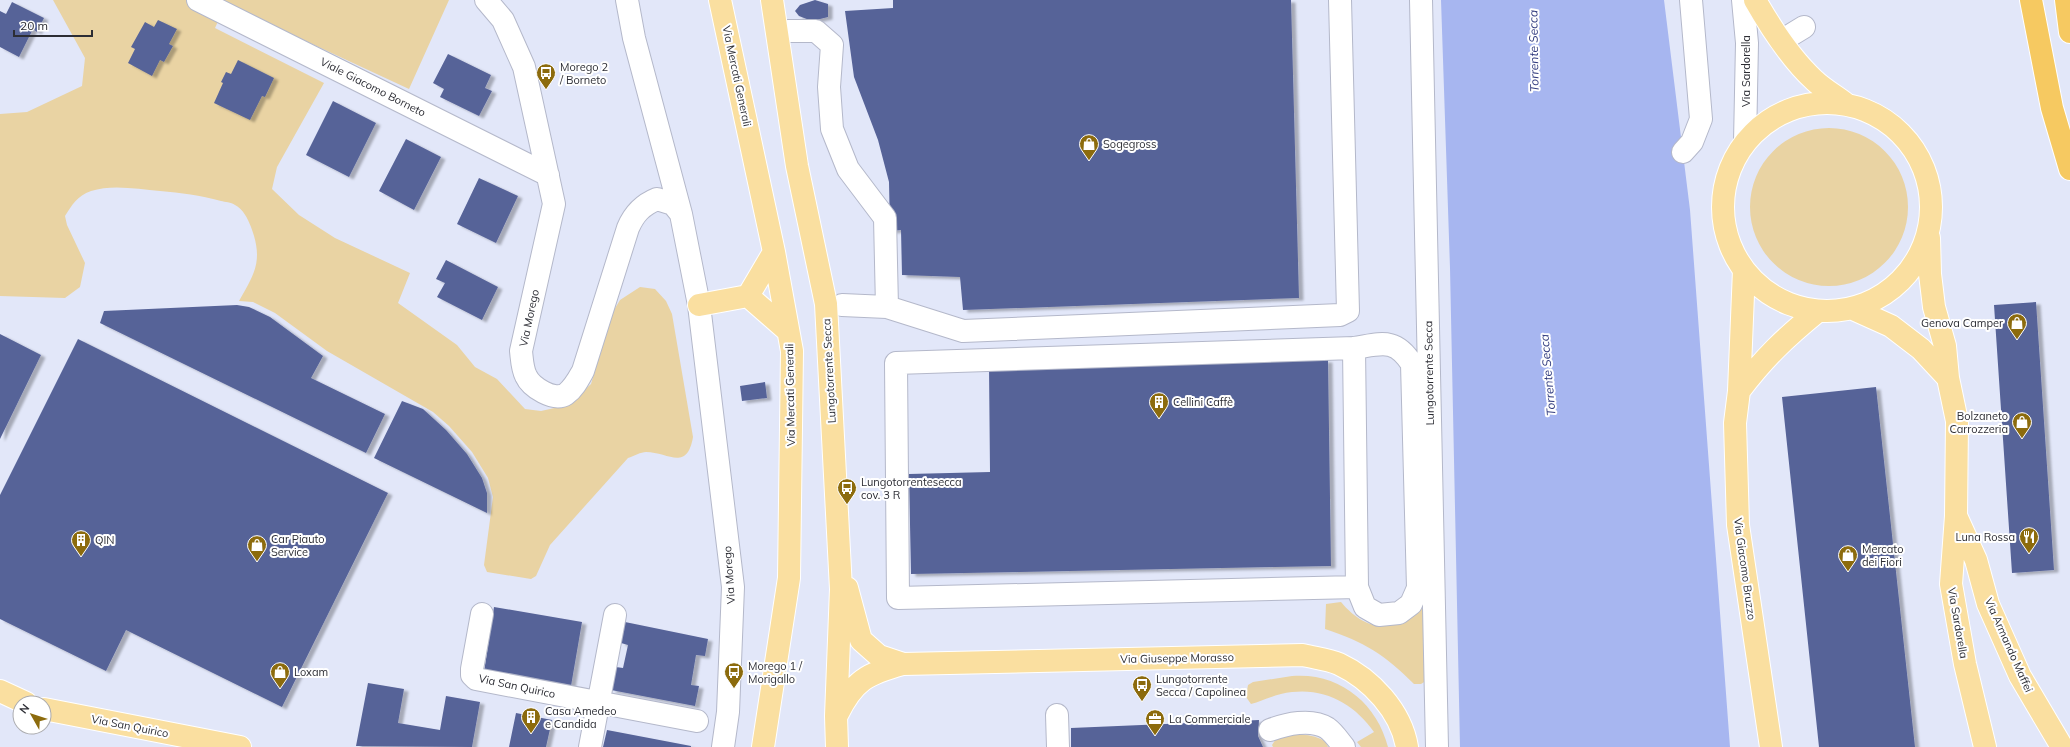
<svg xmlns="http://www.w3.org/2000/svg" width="2070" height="747" font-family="Mulish,sans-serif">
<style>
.green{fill:#e9d3a3}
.water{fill:#a7b6f0}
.building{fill:#576398;filter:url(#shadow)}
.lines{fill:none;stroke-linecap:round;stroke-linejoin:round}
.minor-casing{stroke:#b4b8ca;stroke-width:24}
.major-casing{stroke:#fff;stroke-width:24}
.highway-casing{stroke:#fff;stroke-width:24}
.minor{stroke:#fff;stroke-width:22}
.major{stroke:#fadfa0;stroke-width:22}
.highway{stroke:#f6c961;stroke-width:22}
.labels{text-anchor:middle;stroke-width:4;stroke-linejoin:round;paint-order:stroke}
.poi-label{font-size:11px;fill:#2c2d34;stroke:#fff;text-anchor:start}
.street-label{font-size:11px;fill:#2c2d34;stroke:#fff}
.water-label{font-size:12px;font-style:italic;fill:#303a7e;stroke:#fff}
</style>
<defs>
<filter id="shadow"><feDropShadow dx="4.5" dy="2.5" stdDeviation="1" flood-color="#0004"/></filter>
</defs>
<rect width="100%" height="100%" fill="#e2e7f9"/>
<path class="green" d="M53 0H449L409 89 226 4 215 28 324 83 277 167 272 189 299 215 335 238 410 273 398 303 457 345 475 367 497 379 525 409 541 411 568 405 591 384 611 315 620 300 640 287 655 289 666 301 672 314 693 437C687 472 668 452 646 452 641 452 634 456 628 458L550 545 536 576 531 579 487 572 484 565 493 497 488 478 472 452 449 426 433 412 327 351 275 313 253 302 239 301C256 272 263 259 251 227 248 219 243 209 235 205 231 202 225 202 221 201 200 195 181 193 160 191 138 189 112 184 91 191 77 196 72 205 65 216L67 225 85 263 80 287 65 298 0 296V114L27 112 82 86 85 58Z
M1750 207a79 79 0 1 1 158 0a79 79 0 1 1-158 0Z
M1428 594 1429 679 1421 684H1414C1385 655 1365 642 1325 629L1326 604 1341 602C1350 613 1368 629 1384 624 1391 622 1419 600 1428 594Z
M1292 676C1339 672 1377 703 1388 747H1361L1357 742 1374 732C1355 705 1327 688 1292 692 1278 693 1265 700 1251 704L1246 697 1248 685 1253 682Z
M1289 733C1301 735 1324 734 1328 747H1273L1272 745 1278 736Z"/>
<path class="water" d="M1441 0H1664L1690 210 1730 747H1460L1450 268Z"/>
<path class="building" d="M815 0 828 4V17L812 21 799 16 795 11 800 5Z
M893 0H1291L1299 298 963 310 960 277 902 275 901 230 890 231 889 182 878 140 854 77 845 11 893 8Z
M12 2 44 18 37 32 33 29 19 57 0 47V11L6 14Z
M158 20 177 29 169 44 173 46 164 62 160 60 152 76 128 63 135 49 131 47 145 22 154 27Z
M448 54 491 75 485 88 492 91 479 116 440 97 444 89 433 83Z
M238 60 274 78 265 97 262 96 250 120 214 103 223 83 221 82 226 72 231 74Z
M333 101 376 123 349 177 306 155Z
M406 139 441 157 414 210 379 191Z
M479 178 518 196 496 243 457 224Z
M446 260 498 287 482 320 437 297 445 283 436 279Z
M2036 302 2054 570 2012 573 1994 305Z
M237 305 249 307 270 317 323 356 311 378 385 414 366 453 100 323 104 311Z
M0 334 41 355 0 439Z
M78 339 388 493 282 707 126 630 106 671 0 619V495Z
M1328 360 1331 566 911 574 909 474 990 472 989 367Z
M765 382 767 398 742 401 740 386Z
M1876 387 1915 747H1819L1782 397Z
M402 401 423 409 446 430 467 454 482 478 487 493V513L374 458Z
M494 607 582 622 571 686 484 672Z
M625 622 708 639 705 656 696 655 691 685 699 686 695 706 611 690 616 667 623 668 628 645 621 643Z
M368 683 404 689 398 723 440 730 446 696 480 702 472 747 356 746Z
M516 713 552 720 546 747H509Z
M1259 720 1258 736 1263 747H1071V728Z
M607 730 691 746V747H603Z"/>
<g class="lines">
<defs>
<path id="minor" d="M198 0 548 175
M486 0 503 20 524 67 554 204 521 351C522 359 522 368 526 376 531 387 554 402 566 394 574 388 578 380 583 371L628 228C634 214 642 205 657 199L673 204 681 214 699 305 733 587 728 712 723 747
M627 0 634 38 681 214
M1421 0 1437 747
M1743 0 1747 43 1745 142
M788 31H816L832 45 829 87 832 129 848 169 885 218 887 307
M1781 41 1804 27
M1683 152 1692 142 1701 119 1691 0
M842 305 887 307 963 331 1340 315 1348 311 1340 0
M1354 348 1357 587 898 598 896 363Z
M1354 348C1381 344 1395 337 1412 364L1418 588 1411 604 1399 613 1379 615 1365 607 1357 587
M482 614 472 669V675L476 679 697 721
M1057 715 1058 747
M1270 730C1286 724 1311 718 1327 728 1334 733 1339 741 1344 747
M590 747 615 615"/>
<path id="major" d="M720 0 774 252 792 351 789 578 763 747
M772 0 797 166 826 304 841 589 836 716 837 747
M1755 0C1771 28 1790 58 1814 80 1823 89 1836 96 1846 104
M1723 207a104 104 0 1 1 208 0a104 104 0 1 1-208 0Z
M1929 238 1930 274 1934 307 1945 346 1948 378 1957 421 1956 516 1951 584 1965 664 1985 747
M1744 270 1739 391 1735 423 1738 525 1771 747
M748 296 788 331
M699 305 748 296 774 252
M1851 308 1891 326 1921 349 1948 378
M1739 391C1765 357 1785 338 1818 311
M1957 518 1976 560 1988 604 2020 676 2062 747
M847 588 861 640 879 656 903 664
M0 691 26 703
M44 709 240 747
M837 715C854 680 867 674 903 664L1303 655C1314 658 1328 659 1339 664 1371 679 1401 711 1407 747"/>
<path id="highway" d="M2031 0 2052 108 2070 169
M2066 0 2070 32"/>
</defs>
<use href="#minor" class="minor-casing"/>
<use href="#major" class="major-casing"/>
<use href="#highway" class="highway-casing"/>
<use href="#minor" class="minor"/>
<use href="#major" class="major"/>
<use href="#highway" class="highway"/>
</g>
<defs>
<symbol id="bus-pin" viewBox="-11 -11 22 30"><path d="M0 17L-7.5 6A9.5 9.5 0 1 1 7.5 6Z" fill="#8c6b0d" stroke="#fff"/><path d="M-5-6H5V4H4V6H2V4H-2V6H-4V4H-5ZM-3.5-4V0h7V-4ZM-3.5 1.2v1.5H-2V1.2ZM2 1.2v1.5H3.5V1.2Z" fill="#fff"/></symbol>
<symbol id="shop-pin" viewBox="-11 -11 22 30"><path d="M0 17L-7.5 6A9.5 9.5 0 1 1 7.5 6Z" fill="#8c6b0d" stroke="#fff"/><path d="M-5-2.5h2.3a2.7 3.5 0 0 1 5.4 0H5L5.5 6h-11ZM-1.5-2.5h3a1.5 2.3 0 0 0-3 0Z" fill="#fff"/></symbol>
<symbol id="building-pin" viewBox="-11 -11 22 30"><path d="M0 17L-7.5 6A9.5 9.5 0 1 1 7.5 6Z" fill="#8c6b0d" stroke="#fff"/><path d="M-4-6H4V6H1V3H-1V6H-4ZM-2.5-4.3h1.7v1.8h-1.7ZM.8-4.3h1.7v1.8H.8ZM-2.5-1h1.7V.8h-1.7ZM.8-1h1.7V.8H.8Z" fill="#fff"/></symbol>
<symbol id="restaurant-pin" viewBox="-11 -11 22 30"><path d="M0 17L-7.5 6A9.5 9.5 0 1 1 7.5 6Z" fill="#8c6b0d" stroke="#fff"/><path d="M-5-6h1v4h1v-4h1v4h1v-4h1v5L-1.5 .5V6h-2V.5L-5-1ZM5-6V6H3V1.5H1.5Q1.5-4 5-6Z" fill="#fff"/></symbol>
<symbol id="office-pin" viewBox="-11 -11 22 30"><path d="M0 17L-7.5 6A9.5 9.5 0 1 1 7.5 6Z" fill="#8c6b0d" stroke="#fff"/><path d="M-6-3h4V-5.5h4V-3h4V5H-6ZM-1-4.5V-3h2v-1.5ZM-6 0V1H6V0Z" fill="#fff"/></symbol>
</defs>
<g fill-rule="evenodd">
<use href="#bus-pin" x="535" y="62" width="22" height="30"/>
<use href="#shop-pin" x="1078" y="133" width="22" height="30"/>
<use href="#shop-pin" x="2006" y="312" width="22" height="30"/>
<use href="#building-pin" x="1148" y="391" width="22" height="30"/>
<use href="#shop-pin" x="2011" y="411" width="22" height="30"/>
<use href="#bus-pin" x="836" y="477" width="22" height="30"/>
<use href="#restaurant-pin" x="2018" y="526" width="22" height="30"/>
<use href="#building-pin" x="70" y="529" width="22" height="30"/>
<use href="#shop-pin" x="246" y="534" width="22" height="30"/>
<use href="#shop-pin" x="1837" y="544" width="22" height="30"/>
<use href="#shop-pin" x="269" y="661" width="22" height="30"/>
<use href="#bus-pin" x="723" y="661" width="22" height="30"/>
<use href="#bus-pin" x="1131" y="674" width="22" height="30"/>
<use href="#building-pin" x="520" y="706" width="22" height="30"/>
<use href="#office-pin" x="1144" y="708" width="22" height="30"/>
</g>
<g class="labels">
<g class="poi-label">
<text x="560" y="71">Morego 2<tspan x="560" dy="13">/ Borneto</tspan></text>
<text x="1103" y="148">Sogegross</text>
<text x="2003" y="327" text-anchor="end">Genova Camper</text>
<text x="1173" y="406">Cellini Caffè</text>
<text x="2008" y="420" text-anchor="end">Bolzaneto<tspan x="2008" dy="13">Carrozzeria</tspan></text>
<text x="861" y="486">Lungotorrentesecca<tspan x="861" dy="13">cov. 3 R</tspan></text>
<text x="2015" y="541" text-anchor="end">Luna Rossa</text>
<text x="271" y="543">Car Piauto<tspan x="271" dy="13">Service</tspan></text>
<text x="95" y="544">QIN</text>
<text x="1862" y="553">Mercato<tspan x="1862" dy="13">dei Fiori</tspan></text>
<text x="748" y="670">Morego 1 /<tspan x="748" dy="13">Morigallo</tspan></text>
<text x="294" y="676">Loxam</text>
<text x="1156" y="683">Lungotorrente<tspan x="1156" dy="13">Secca / Capolinea</tspan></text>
<text x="545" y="715">Casa Amedeo<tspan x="545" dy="13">e Candida</tspan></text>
<text x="1169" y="723">La Commerciale</text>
</g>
<g class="street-label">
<text transform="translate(1746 71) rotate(-90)" y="4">Via Sardorella</text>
<text transform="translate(737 76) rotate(78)" y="4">Via Mercati Generali</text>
<text transform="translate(373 87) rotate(27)" y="4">Viale Giacomo Borneto</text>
<text transform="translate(529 318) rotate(-78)" y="4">Via Morego</text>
<text transform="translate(829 371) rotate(-93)" y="4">Lungotorrente Secca</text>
<text transform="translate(1429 373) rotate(-91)" y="4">Lungotorrente Secca</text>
<text transform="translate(790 395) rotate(-91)" y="4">Via Mercati Generali</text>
<text transform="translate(1745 569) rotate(82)" y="4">Via Giacomo Bruzzo</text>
<text transform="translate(729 575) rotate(-94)" y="4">Via Morego</text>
<text transform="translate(1958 623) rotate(80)" y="4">Via Sardorella</text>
<text transform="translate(2009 645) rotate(66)" y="4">Via Armando Maffei</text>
<text transform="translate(1177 658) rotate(-1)" y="4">Via Giuseppe Morasso</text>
<text transform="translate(517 686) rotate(12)" y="4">Via San Quirico</text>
<text transform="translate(130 726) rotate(11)" y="4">Via San Quirico</text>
</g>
<g class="water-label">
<text transform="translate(1534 51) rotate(-91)" y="4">Torrente Secca</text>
<text transform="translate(1548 375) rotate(-95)" y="4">Torrente Secca</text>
</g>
</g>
<g transform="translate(32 715) rotate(309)"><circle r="19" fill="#ffffff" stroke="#ababae"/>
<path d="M0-3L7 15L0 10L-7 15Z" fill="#8c6b0d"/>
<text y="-6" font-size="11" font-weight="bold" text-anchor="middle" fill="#2c2d34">N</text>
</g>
<path d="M14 30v6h78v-6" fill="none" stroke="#2c2d34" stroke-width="2"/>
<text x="20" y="30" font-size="12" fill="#2c2d34" stroke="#ffffff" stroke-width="3" paint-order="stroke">20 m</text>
</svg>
